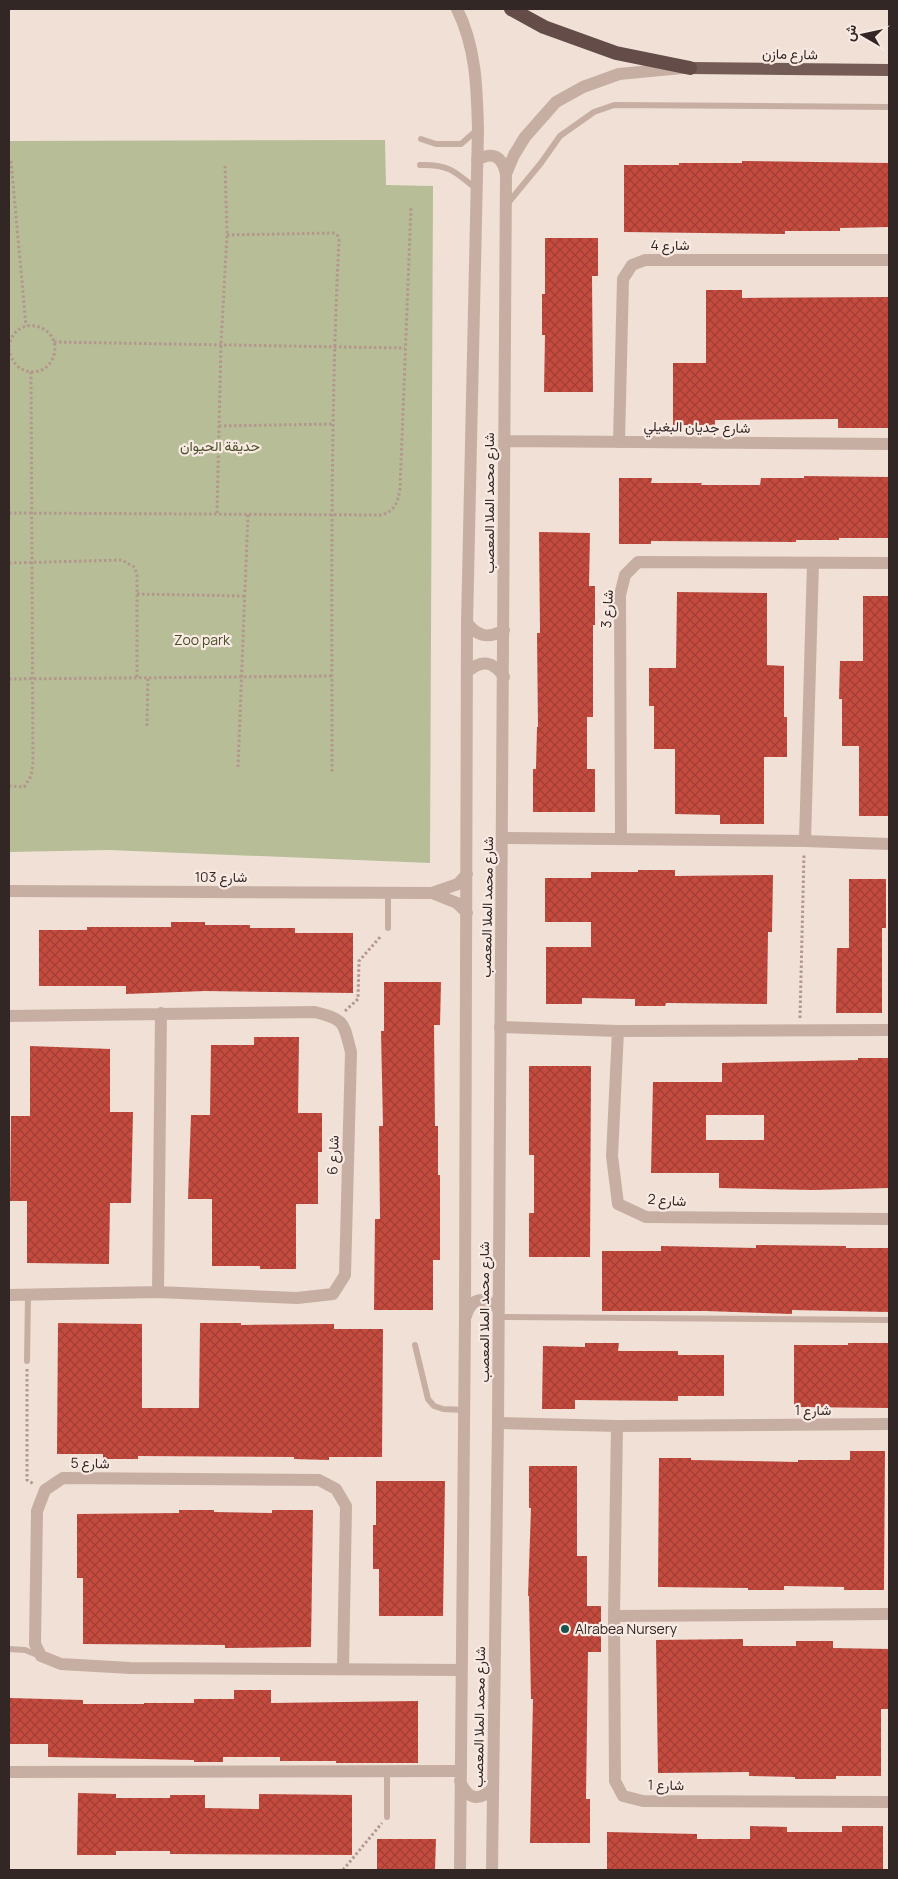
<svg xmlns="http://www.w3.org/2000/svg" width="898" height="1879" font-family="Manrope,Vazirmatn,sans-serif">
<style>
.green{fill:#b7be97}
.building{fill:url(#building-cross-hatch);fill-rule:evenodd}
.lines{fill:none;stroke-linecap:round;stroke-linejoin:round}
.path{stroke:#b3978d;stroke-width:3;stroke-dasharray:2.5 2.5;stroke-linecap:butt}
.service{stroke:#c7aea2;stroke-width:6}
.minor{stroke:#c7aea2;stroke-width:12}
.tertiary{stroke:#c7aea2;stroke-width:12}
.primary{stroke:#745b55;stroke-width:12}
.trunk{stroke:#644d48;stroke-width:14}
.poi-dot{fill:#1b534e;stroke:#f8eae2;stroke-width:2}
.labels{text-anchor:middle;stroke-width:4.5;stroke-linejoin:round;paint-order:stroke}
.street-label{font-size:14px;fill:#322725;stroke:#f8eae2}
.park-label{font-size:14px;fill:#485029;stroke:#f8eae2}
.poi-label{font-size:14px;fill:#322725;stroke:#f8eae2;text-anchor:start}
</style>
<defs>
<pattern id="building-cross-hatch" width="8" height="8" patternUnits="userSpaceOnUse" patternTransform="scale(1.25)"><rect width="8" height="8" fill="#c54b3f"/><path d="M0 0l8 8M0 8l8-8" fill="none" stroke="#a13e35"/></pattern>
</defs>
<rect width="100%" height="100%" fill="#f0e0d6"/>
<path class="green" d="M385 140 386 185 433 186 430 863 109 850 9 852V141Z"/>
<path class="building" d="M742 161 889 163V227L840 228V231H785V234L624 232V165H679V163H742Z
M545 238H598V276H592L593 392H544L545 335H542V294H545Z
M706 290H742V298L889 297V428H838V419L715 420V425H673V363H706Z
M804 476 889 477V538H839V540H796V542L651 541V544H619V478H652L651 483H702L701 485H760L761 478H804Z
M539 532 590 533 589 586H595V625H593V717H587V769H595V812H533V769H536L537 727H538L537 633H540Z
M677 592 767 593V665L784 666V717H787V757H764V824H720V815L675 814V749H654V706H649V668H676Z
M863 596H889V816H859V746H842V699H839L840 661H863Z
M638 870H675V876L773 875 772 932H768L767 1004 666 1003 665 1006H635V999L582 998V1004H546V947H591V922H545V878H591V872H638Z
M849 879H886V928H882V1013H836L837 948H849Z
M171 922H205V925H250V928H295V933H353V993L205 991 126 994V986H39V930H87V927H171Z
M384 982H441L440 1025H434L435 1126H438V1175H440V1260H433V1310H374L375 1219H380L379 1126H383L381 1031H384Z
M254 1037H299L298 1113H322V1152H318V1204H296V1269H260V1266H212V1199H188L191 1115H210L211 1045H254Z
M30 1046 110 1049V1112H133L131 1203H110L109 1264 27 1263V1201H10L11 1116H30Z
M858 1058H889V1188L814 1190 719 1188V1173H651L653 1082H722V1063L858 1060ZM706 1115H764V1140H706Z
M529 1066H591L590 1257H529V1213H534V1155H529Z
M756 1245 846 1246V1248H889V1312L792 1310V1314L706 1311H602V1251H661V1246L756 1248Z
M58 1323 142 1324V1408H199L200 1323H241V1325L334 1324V1329H383L382 1457H329V1460L294 1459V1457L138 1456V1459H103V1454H57Z
M585 1343H619L618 1351H678V1355H724V1396H678V1401L575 1400V1409H542L543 1346 585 1347Z
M848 1343H889L888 1408 794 1407V1345H848Z
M850 1451H885L884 1590H844V1587L784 1586V1590H748V1588L658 1587 659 1458H691V1460L798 1462V1460H850Z
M529 1466H577V1556H587V1606H601V1652H588L586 1799H590V1843H530L533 1699H531L529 1596H528L531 1508H529Z
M376 1481H445L443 1616H379V1569H373V1525H376Z
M179 1510H214V1512L272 1513V1510H313L311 1647 225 1648V1645L83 1644V1578H77V1514L179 1513Z
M743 1639V1646H796V1641H833V1648L889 1649V1709H881V1776H836V1779H795V1777L749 1776V1772L658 1773 656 1640Z
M234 1690H271V1703L418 1701V1763H336V1761H280V1757H223V1762H194V1760L48 1757V1744H9V1698L83 1700V1704H144V1703H194V1699H234Z
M78 1793 116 1794V1798H170V1795H205V1808L259 1809V1794L352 1795V1855L170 1854V1851H116V1855H77Z
M750 1826 787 1827V1832H842V1826H883V1870H607V1832L697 1834V1839H750Z
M377 1839H436L435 1870H377Z"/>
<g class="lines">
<path class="path" d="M11 161 26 326
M227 235 333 233 338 236 339 240C330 417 332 595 332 773
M54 342 405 348
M9 347C14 312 62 324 54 355 52 362 46 369 39 371 23 375 11 364 9 349
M219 426 333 424
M9 513 381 515C394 512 398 502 400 489L411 207
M217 513 221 344 227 235 225 166
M9 563 122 560 134 567 137 574V677
M137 594 244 596
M9 679 332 676
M147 726 148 677
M238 767 248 514
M9 786 24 787 31 776 33 764 31 372
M345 1011 358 999 359 961 381 936
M800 1018 804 854
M27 1369V1480L34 1484
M343 1870 382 1823"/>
<path class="service" d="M421 139 436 144H461L477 130
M420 165C447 164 455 171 475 188
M508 203 541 163 560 136 594 112 614 105 889 107
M388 928V892
M498 1317 889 1320
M415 1345 428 1399 434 1406 443 1409 464 1410
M27 1361 28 1295
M9 1649 25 1650 40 1656
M387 1817V1771"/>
<path class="minor" d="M619 442 623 279 632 265 645 260H889
M503 838 805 841 889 844
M621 839 620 595 625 575 638 562 889 563
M805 841 813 563
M9 1016 315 1012C346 1020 343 1022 351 1052L345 1275 333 1294 297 1298 158 1292 9 1295
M500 1027 618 1031 889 1030
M618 1031 612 1156 618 1204 646 1217 889 1219
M158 1292 161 1013
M498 1423 617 1426 889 1424
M617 1426 614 1616 615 1781 623 1796 643 1801 889 1802
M614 1616 889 1614
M343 1669 346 1506 336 1489 319 1480 63 1478 45 1490 37 1511 35 1644 41 1656 61 1664 130 1668 461 1670
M9 1772 460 1771"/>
<path class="tertiary" d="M457 9C476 47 477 88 478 130L467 623 465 1318 460 1870
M477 160C493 151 502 156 506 174
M504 441 889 444
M467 623C478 637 489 639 504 630
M467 672C482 659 493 661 504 677
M9 891 432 893 458 884 467 874
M432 893 457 903 467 913
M466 1316C472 1296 485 1296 499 1309
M460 1781C468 1800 479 1802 493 1788
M492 1870 498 1423 506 174 514 155 525 137 556 102 583 87 619 74 682 68"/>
<path class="primary" d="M690 68 889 70"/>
<path class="trunk" d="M511 9 544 27 616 53 690 68"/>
</g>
<circle class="poi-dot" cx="565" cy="1629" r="5"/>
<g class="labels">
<g class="street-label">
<text transform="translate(790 54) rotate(1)" y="5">شارع مازن</text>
<text x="670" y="250">شارع 4</text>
<text transform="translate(697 427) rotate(1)" y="5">شارع جديان البغيلي</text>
<text transform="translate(489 503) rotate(-90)" y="5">شارع محمد الملا المعصب</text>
<text transform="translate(607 609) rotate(-87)" y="5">شارع 3</text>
<text x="221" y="882">شارع 103</text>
<text transform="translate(487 907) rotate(-89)" y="5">شارع محمد الملا المعصب</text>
<text transform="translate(333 1155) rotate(-88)" y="5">شارع 6</text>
<text transform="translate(667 1200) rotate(4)" y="5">شارع 2</text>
<text transform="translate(484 1312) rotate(-90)" y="5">شارع محمد الملا المعصب</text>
<text x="813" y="1415">شارع 1</text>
<text transform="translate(90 1463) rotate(1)" y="5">شارع 5</text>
<text transform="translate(479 1717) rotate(-89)" y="5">شارع محمد الملا المعصب</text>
<text transform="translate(666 1785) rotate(1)" y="5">شارع 1</text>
</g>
<g class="park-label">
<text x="220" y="451">حديقة الحيوان</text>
<text x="202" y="645">Zoo park</text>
</g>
<g class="poi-label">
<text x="575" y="1634">Alrabea Nursery</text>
</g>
</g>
<rect width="898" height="1879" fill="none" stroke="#322725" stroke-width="20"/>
<g transform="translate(863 35) rotate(279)" stroke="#f8eae2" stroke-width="4" paint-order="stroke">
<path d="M0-4L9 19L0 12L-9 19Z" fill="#322725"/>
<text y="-8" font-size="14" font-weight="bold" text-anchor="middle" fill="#322725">ش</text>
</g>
</svg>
